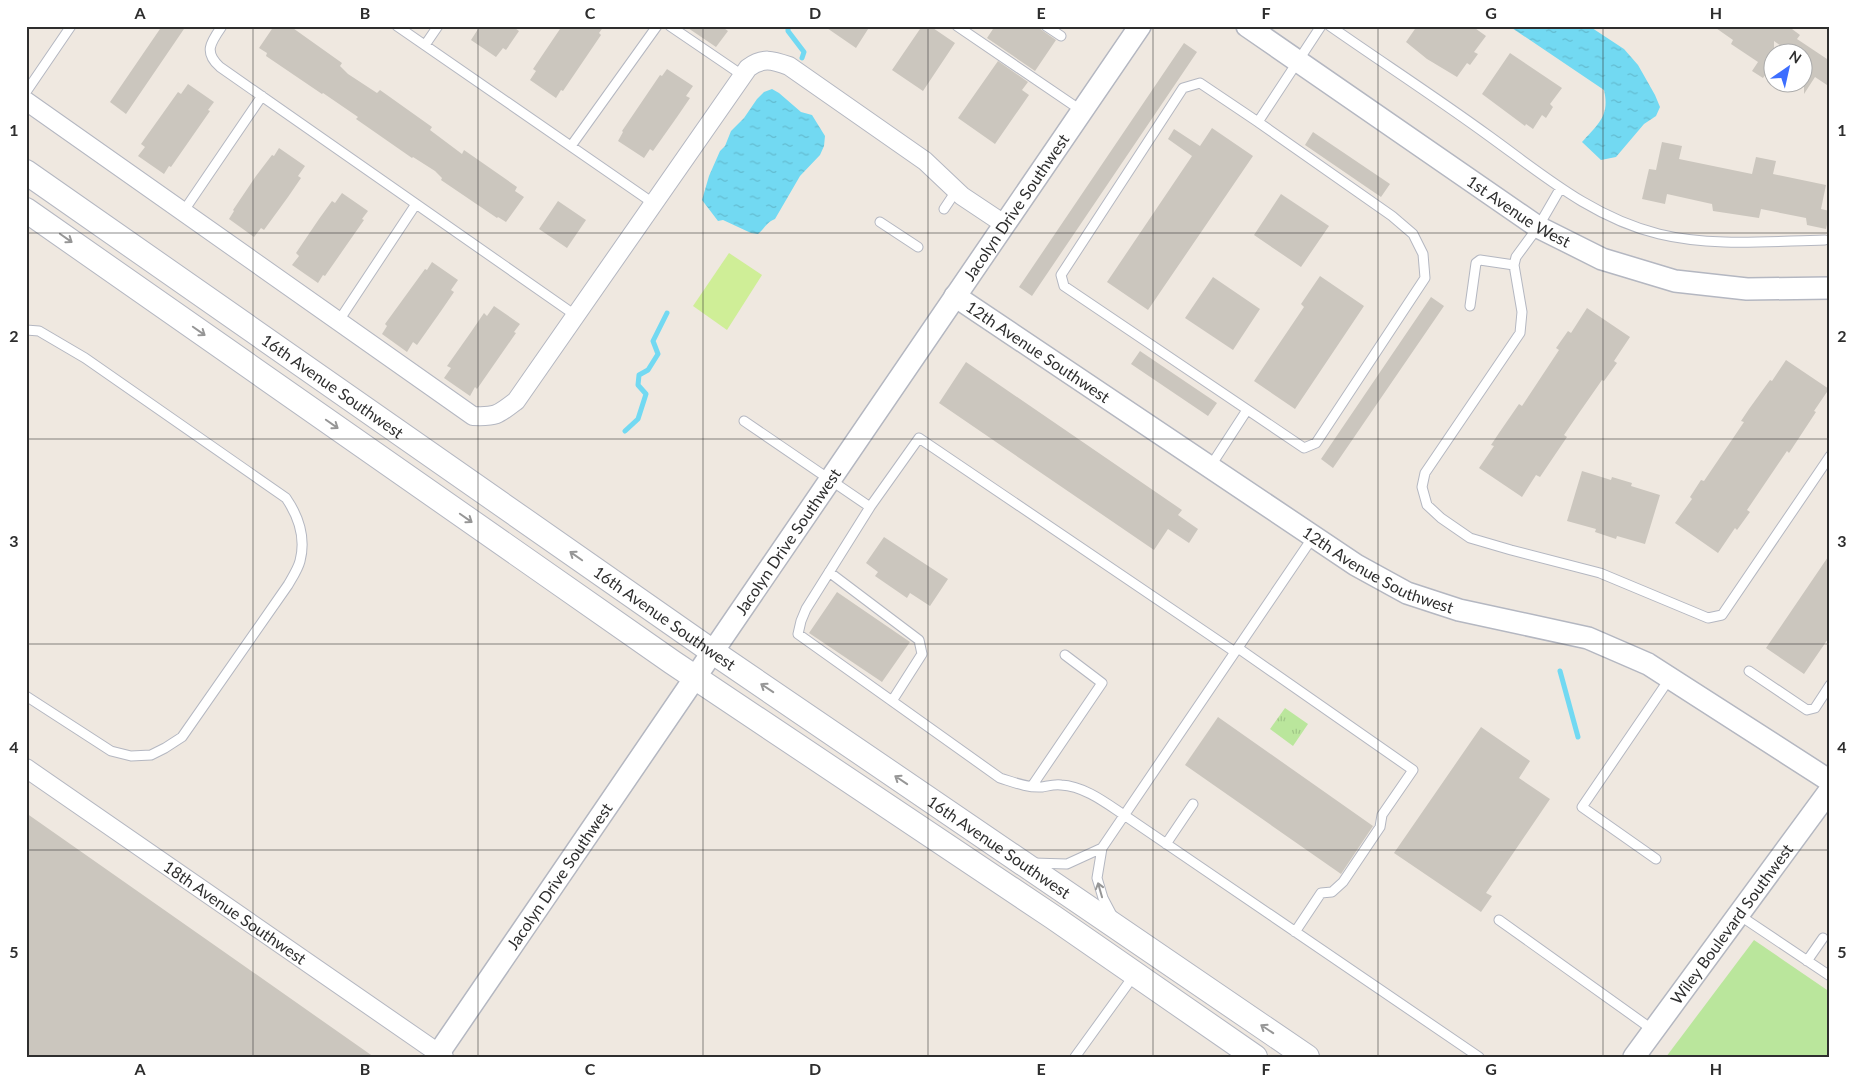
<svg xmlns="http://www.w3.org/2000/svg" width="1856" height="1083" font-family="Lato,sans-serif">
<style>
.grass{fill:#bae69c}
.park{fill:url(#park-tufts)}
.pitch{fill:#cfee97}
.water{fill:url(#water-ripples)}
.lines{fill:none;stroke-linecap:round;stroke-linejoin:round}
.stream{stroke:#72d9f2;stroke-width:5}
.building{fill:#cbc6be}
.service-casing{stroke:#b4b7c1;stroke-width:11}
.minor-casing{stroke:#b4b7c1;stroke-width:20}
.tertiary-casing{stroke:#b4b7c1;stroke-width:24}
.secondary-casing{stroke:#b4b7c1;stroke-width:26}
.service{stroke:#fff;stroke-width:9}
.minor{stroke:#fff;stroke-width:18}
.tertiary{stroke:#fff;stroke-width:21}
.secondary{stroke:#fff;stroke-width:24}
.oneway{stroke:#969696}
.grid{fill:none;stroke:#2e2e2e;stroke-width:1;stroke-opacity:0.55}
.labels{text-anchor:middle;stroke-width:4;stroke-linejoin:round;paint-order:stroke}
.street-label{font-size:16px;fill:#2e2e2e;stroke:#fff}
.neatline{fill:none;stroke:#2e2e2e;stroke-width:2}
.grid-label{font-size:16px;text-anchor:middle;font-weight:bold;fill:#2e2e2e}
</style>
<defs>
<pattern id="park-tufts" width="24" height="20" patternUnits="userSpaceOnUse" patternTransform="scale(1.25)"><rect width="24" height="20" fill="#bae69c"/><path d="M3 7l-1-3M5 7V3M7 7l1-3M15 17l-1-3M17 17v-4M19 17l1-3" fill="none" stroke="#a0c687"/></pattern>
<pattern id="water-ripples" width="26" height="14" patternUnits="userSpaceOnUse" patternTransform="scale(1.25)"><rect width="26" height="14" fill="#72d9f2"/><path d="M2 4q2-2 4 0t4 0M15 11q2-2 4 0t4 0" fill="none" stroke="#63bbd0"/></pattern>
</defs>
<rect width="100%" height="100%" fill="#efe8e0"/>
<path class="grass" d="M1754 940 1830 992V1057H1666Z"/>
<path class="park" d="M1285 708 1308 724 1293 746 1270 729Z"/>
<path class="pitch" d="M729 253 762 275 727 330 693 306Z"/>
<path class="water" d="M1509 26H1589L1624 49 1638 65 1655 95 1660 107 1656 116 1644 124 1616 157 1601 160 1582 142C1598 124 1610 116 1604 90Z
M772 89 779 93 801 112 812 115 825 136 824 146 820 155 800 176 775 219C767 222 764 229 758 234L751 233 723 220 718 221 702 200 709 176 720 151 725 146 731 131 744 118 757 99 764 92Z"/>
<g class="lines">
<path class="stream" d="M788 26V31L804 52 802 58
M625 431 638 419 646 394 638 385 639 375 648 370 658 354 653 341 667 313
M1560 671 1578 737"/>
</g>
<path class="building" d="M162 26H186L126 114 110 102Z
M274 26H290L342 63 340 66 348 74 377 93 380 90 432 127 430 130 462 154 464 150 517 187 515 191 524 197 506 222 498 217 497 218 441 180 442 178 435 171 413 157 412 158 356 119 358 117 323 93 322 94 266 56 267 53 259 48Z
M480 26H512L519 31 506 50 503 48 496 57 471 40Z
M562 26H604L599 33 601 35 563 91 561 90 556 98 530 80 536 71 533 69Z
M685 26H721L728 31 716 47Z
M824 26H870L856 48Z
M922 26H930L955 43 923 91 892 70Z
M995 26H1036L1056 40 1035 71 987 38Z
M1417 26H1472L1486 36 1474 52 1478 54 1470 65 1467 63 1457 77 1427 59 1406 42Z
M1713 26H1788L1800 35 1797 39 1830 61V87L1815 77 1804 94V52H1790L1774 41V63L1763 78 1752 71 1758 62 1731 44 1733 40Z
M1184 43 1197 52 1032 296 1019 287Z
M1510 53 1562 88 1550 104 1553 107 1546 118 1542 115 1533 129 1526 124 1525 126 1482 94Z
M998 61 1028 82 1022 90 1029 95 995 144 958 118Z
M667 69 693 86 686 96 690 98 677 117 653 151 650 149 644 158 618 141 623 132 622 131 660 75 662 76Z
M188 84 214 102 208 110 210 111 171 167 169 166 164 174 138 156 145 147 141 144 178 92 181 94Z
M1212 128 1253 156 1148 310 1107 282 1192 156 1168 139 1174 129 1200 146Z
M1313 132 1390 184 1381 197 1305 145Z
M1662 142 1682 146 1679 159 1752 174 1756 157 1776 161 1773 174 1826 185 1821 209 1830 211 1826 229 1807 225 1806 218 1761 209 1759 218 1713 211 1712 204 1667 194 1665 204 1642 199 1649 169 1656 170Z
M279 148 305 166 298 176 301 178 288 197 264 230 261 228 254 237 229 219 234 211 233 210 256 176 272 155 274 156Z
M342 193 368 211 362 219 364 220 325 276 323 275 318 283 292 265 299 256 296 253 319 219 332 201 335 203Z
M1281 194 1329 226 1301 267 1254 235Z
M558 201 586 220 567 248 539 229Z
M432 262 458 280 451 290 454 292 441 311 417 345 413 342 407 352 382 334 387 326 385 324 425 269 427 270Z
M1320 276 1364 306 1295 409 1254 381 1304 307 1301 304Z
M1213 277 1260 309 1233 350 1185 318Z
M1431 297 1444 306 1333 468 1321 459Z
M494 306 520 324 514 332 516 333 477 389 475 387 470 396 444 378 451 368 447 366 471 332 484 313 487 316Z
M1587 308 1630 337 1614 361 1617 363 1604 381 1602 380 1579 413 1564 435 1567 437 1540 477 1536 475 1522 497 1479 468 1494 446 1491 445 1499 433 1519 404 1522 406 1559 350 1556 348 1568 331 1571 333Z
M1140 351 1217 403 1208 416 1131 364Z
M1786 360 1829 389 1814 411 1816 412 1789 453 1787 451 1747 510 1750 512 1737 530 1735 528 1718 553 1675 523 1692 499 1690 497 1701 480 1704 481 1744 422 1741 421 1749 409 1770 380 1772 381Z
M966 362 1182 510 1178 515 1198 529 1189 543 1168 529 1154 550 939 403Z
M1582 471 1611 480 1612 477 1632 483 1631 486 1660 495 1645 544 1617 536 1616 539 1595 532 1596 529 1567 521Z
M884 537 948 579 930 606 910 593 907 598 875 576 878 572 866 563Z
M1830 554V636L1804 674 1766 648Z
M837 592 910 642 882 682 809 633Z
M1218 717 1373 826 1341 874 1185 765Z
M1481 727 1530 761 1519 778 1550 799 1486 893 1492 896 1481 912 1394 853Z
M26 813 374 1057H26Z"/>
<g class="lines">
<defs>
<path id="service" d="M222 26C211 42 203 52 220 67L575 315
M397 26 653 203
M670 26 742 75
M957 26 1082 111
M1046 26 1061 36
M1330 26C1383 63 1437 98 1489 136 1543 175 1593 218 1659 234 1712 247 1771 241 1825 240
M425 45 438 26
M26 92 71 26
M1258 122 1392 216 1413 234 1423 254 1425 278 1316 443 1304 448 1064 286 1061 275 1183 88 1200 83 1258 122 1321 26
M571 146 657 26
M1560 189 1538 227 1516 257 1514 265 1522 312 1520 333 1425 473 1422 487 1427 505 1441 518 1470 538 1511 550 1600 573 1708 618 1722 615 1830 456
M944 209 956 191
M183 212 262 96
M880 222 918 247
M1470 306 1476 263 1480 260 1514 265
M338 322 416 204
M26 330 39 331 85 358 286 498C299 517 306 538 300 561 298 569 292 578 288 585L182 737 165 748 151 755 131 756 111 751 26 696
M744 421 870 507 919 438 1235 652
M1210 467 1247 410
M870 507 806 609 801 621 798 634 1000 778C1013 782 1027 788 1042 787 1048 786 1055 784 1061 785 1084 786 1106 803 1124 815L1479 1057
M829 572 919 640 922 654 892 701
M1238 648 1413 770 1382 815 1380 827 1343 882 1332 892 1321 893 1295 932
M1749 671 1807 710 1815 708 1830 685
M1032 786 1102 683 1065 655
M1166 844 1193 804
M1656 859 1582 807 1670 678
M1033 863 1067 864 1102 848
M1112 915 1103 898 1097 878 1102 848 1313 537
M1739 915 1830 976
M1499 920 1653 1030
M1807 961 1823 938
M1075 1057 1135 974"/>
<g id="minor">
<path d="M26 101 473 416C496 417 498 415 516 401L748 68C763 57 772 60 789 66L925 161 962 196 1004 224"/>
<path id="s1" d="M26 768 444 1057"/>
</g>
<g id="tertiary">
<path id="s2" d="M1247 26 1538 227 1602 259 1675 281 1747 289 1830 288"/>
<path id="s3" d="M955 296 1356 565 1407 593 1459 610 1588 638 1648 664 1830 781"/>
<path id="s4" d="M436 1057 1140 26"/>
<path id="s5" d="M1634 1057 1830 790"/>
</g>
<g id="secondary">
<path id="s6" d="M26 172 713 652 1307 1057"/>
<path d="M26 210 672 662 1053 917 1255 1057"/>
</g>
</defs>
<use href="#service" class="service-casing"/>
<use href="#minor" class="minor-casing"/>
<use href="#tertiary" class="tertiary-casing"/>
<use href="#secondary" class="secondary-casing"/>
<use href="#service" class="service"/>
<use href="#minor" class="minor"/>
<use href="#tertiary" class="tertiary"/>
<use href="#secondary" class="secondary"/>
</g>
<defs><path id="oneway-shaft" d="M-6 0H5M1.5-3L5.5 0L1.5 3" fill="none" stroke-width="1.6" stroke-linecap="round" stroke-linejoin="round" transform="scale(1.25)"/></defs>
<g class="oneway">
<use href="#oneway-shaft" transform="translate(66 238) rotate(35)"/>
<use href="#oneway-shaft" transform="translate(199 331) rotate(35)"/>
<use href="#oneway-shaft" transform="translate(332 424) rotate(35)"/>
<use href="#oneway-shaft" transform="translate(466 518) rotate(35)"/>
<use href="#oneway-shaft" transform="translate(576 556) rotate(-145)"/>
<use href="#oneway-shaft" transform="translate(767 688) rotate(-146)"/>
<use href="#oneway-shaft" transform="translate(901 780) rotate(-146)"/>
<use href="#oneway-shaft" transform="translate(1100 890) rotate(-106)"/>
<use href="#oneway-shaft" transform="translate(1267 1029) rotate(-146)"/>
</g>
<path class="grid" d="M253 26V1057M478 26V1057M703 26V1057M928 26V1057M1153 26V1057M1378 26V1057M1603 26V1057M26 233H1830M26 439H1830M26 644H1830M26 850H1830"/>
<g class="labels">
<g class="street-label">
<text dy="6" stroke="none"><textPath href="#s4" startOffset="1029">Jacolyn Drive Southwest</textPath></text>
<text dy="6" stroke="none"><textPath href="#s2" startOffset="329">1st Avenue West</textPath></text>
<text dy="6" stroke="none"><textPath href="#s3" startOffset="100">12th Avenue Southwest</textPath></text>
<text dy="6" stroke="none"><textPath href="#s6" startOffset="374">16th Avenue Southwest</textPath></text>
<text dy="6" stroke="none"><textPath href="#s4" startOffset="624">Jacolyn Drive Southwest</textPath></text>
<text dy="6" stroke="none"><textPath href="#s3" startOffset="505">12th Avenue Southwest</textPath></text>
<text dy="6" stroke="none"><textPath href="#s6" startOffset="779">16th Avenue Southwest</textPath></text>
<text dy="6" stroke="none"><textPath href="#s6" startOffset="1184">16th Avenue Southwest</textPath></text>
<text dy="6" stroke="none"><textPath href="#s4" startOffset="219">Jacolyn Drive Southwest</textPath></text>
<text dy="6" stroke="none"><textPath href="#s1" startOffset="254">18th Avenue Southwest</textPath></text>
<text dy="6" stroke="none"><textPath href="#s5" startOffset="165">Wiley Boulevard Southwest</textPath></text>
</g>
</g>
<rect width="1856" height="1083" fill="none" stroke="#ffffff" stroke-width="55"/>
<g transform="translate(1788 68) rotate(34)"><circle r="24" fill="#ffffff" stroke="#ababab"/>
<path d="M0-4L9 19L0 12L-9 19Z" fill="#3d6eff"/>
<text y="-8" font-size="14" font-weight="bold" text-anchor="middle" fill="#2e2e2e">N</text>
</g>
<rect x="28" y="28" width="1800" height="1028" class="neatline"/>
<g class="grid-label">
<text x="140" y="19">A</text>
<text x="365" y="19">B</text>
<text x="590" y="19">C</text>
<text x="815" y="19">D</text>
<text x="1041" y="19">E</text>
<text x="1266" y="19">F</text>
<text x="1491" y="19">G</text>
<text x="1716" y="19">H</text>
<text x="14" y="136">1</text>
<text x="1842" y="136">1</text>
<text x="14" y="342">2</text>
<text x="1842" y="342">2</text>
<text x="14" y="547">3</text>
<text x="1842" y="547">3</text>
<text x="14" y="753">4</text>
<text x="1842" y="753">4</text>
<text x="14" y="958">5</text>
<text x="1842" y="958">5</text>
<text x="140" y="1075">A</text>
<text x="365" y="1075">B</text>
<text x="590" y="1075">C</text>
<text x="815" y="1075">D</text>
<text x="1041" y="1075">E</text>
<text x="1266" y="1075">F</text>
<text x="1491" y="1075">G</text>
<text x="1716" y="1075">H</text>
</g>
</svg>
